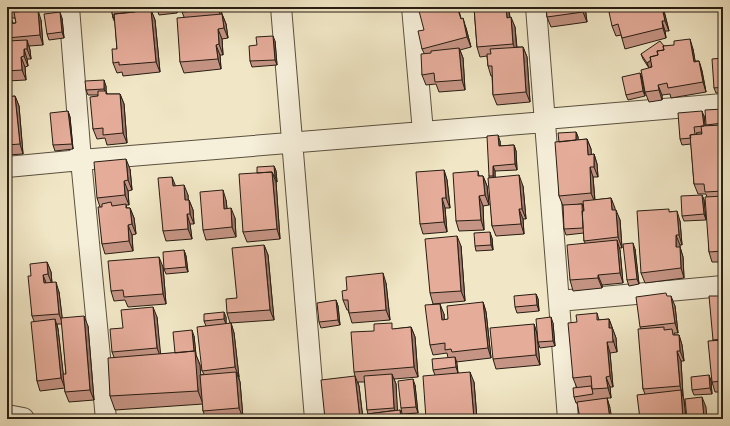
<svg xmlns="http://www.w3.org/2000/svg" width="730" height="426" font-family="'Gentium Book Plus',serif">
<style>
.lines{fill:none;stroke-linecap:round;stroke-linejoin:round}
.minor-casing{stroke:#5a503f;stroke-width:22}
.tertiary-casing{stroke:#5a503f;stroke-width:24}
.minor{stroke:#f6efda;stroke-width:20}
.tertiary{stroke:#f6efda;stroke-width:22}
.wall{fill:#c59484;stroke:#271d12;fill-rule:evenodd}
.shaded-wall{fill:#a0786c;stroke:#271d12}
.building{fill:#e5ac9a;stroke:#271d12}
</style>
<rect width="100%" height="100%" fill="#f1e7c6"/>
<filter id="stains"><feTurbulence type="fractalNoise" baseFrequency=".005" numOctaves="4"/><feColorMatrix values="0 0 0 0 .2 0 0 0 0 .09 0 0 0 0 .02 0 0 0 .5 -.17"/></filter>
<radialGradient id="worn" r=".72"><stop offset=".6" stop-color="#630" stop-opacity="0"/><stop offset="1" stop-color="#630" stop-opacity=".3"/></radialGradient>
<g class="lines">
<defs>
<path id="minor" d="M69 7 81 160 106 419
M281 7 315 419
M412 7 423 132
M536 7 568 419
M545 119 723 104
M7 167 81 160 545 122
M559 301 723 286"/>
<path id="tertiary" d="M7 416 23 419"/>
</defs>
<use href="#minor" class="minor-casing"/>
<use href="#tertiary" class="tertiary-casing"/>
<use href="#minor" class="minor"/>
<use href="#tertiary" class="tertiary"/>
</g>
<path class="wall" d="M7 7H27V11L41 20 43 45 29 46 30 50 31 59H27L28 66 25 67 26 80 7 81ZM11 18H15L16 23H13Z
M111 7H136L137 12 151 10 155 20 160 72 123 76 122 72 117 73 113 63 117 49 115 23 113 18Z
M176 7 177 13 159 15 157 9Z
M182 7H221L222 14 226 24 228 38 222 39 223 55H220L221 69 184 73 180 62 184 17 182 12Z
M474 7H508L509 10 510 17 515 27 517 47H523L527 57 530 102 497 105 493 95 492 76H491L488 66 487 56 480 57 477 47Z
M546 7H585L587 22 551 27 547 17Z
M628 7H663L669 31H665L666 38 625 49 621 35 616 36 612 26Z
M62 18 64 38 49 40 47 34Z
M461 18 466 28 471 47 460 50 463 58 465 90 439 92 436 84 426 85 422 75 424 53 422 49 424 30Z
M275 41 277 65 252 67 250 61 257 45Z
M664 46 693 49 695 61H699L702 71 706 92 671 98 670 94 662 95V100L649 102 645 92 649 68 643 59 641 54Z
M723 58V93H716L714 88Z
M640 73 642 78 645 96 628 100 626 95Z
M7 84 8 87 9 97 15 96 19 106 23 154 7 155Z
M106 86V91L107 94H120L124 104 127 143 107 145 105 138 97 139 93 129 98 95H88L86 90Z
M723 109V262H712L709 252 707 197 706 194H698L694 184 691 144 682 145 680 139 704 116 705 126H706V125ZM701 132 702 134H697L696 133Z
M68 111 70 117 73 149 55 151 53 145Z
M576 132 578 137V140L587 139 591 149V155L594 154 597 164 598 177H593L595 200 611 198 615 210 620 220 622 248H619L620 250 623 283 602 285V288L573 291 570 280 585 243 584 241V233L566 235 564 229 563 206 559 196V142ZM582 204 572 205 584 204V211Z
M500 141V146L514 145 516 151 517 170 495 171V177L523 186 526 219H523L524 234 496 236 492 226 489 176Z
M274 166 276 171 277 182H276L280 239 247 242 243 232 257 173Z
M130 169 132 190 128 191 129 205H126L127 208H130L134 218 136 234 132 235 133 251 105 254 102 244 100 207 97 198Z
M444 170 447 180 450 208H445L447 232 423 234 420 224Z
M478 171 479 176H483L487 186 489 205 483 206 484 230 459 231 456 221Z
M175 186 188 195V200H189L193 210 194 224H190L192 239 166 241 163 231Z
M702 195 704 200 706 220 684 221 682 216Z
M226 200 227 208 235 218 236 237 206 240 203 230Z
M671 211 680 221 682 245H680V247L683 257 684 278 645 283 641 273Z
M492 238 493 250 476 251 475 246Z
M264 245 268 255 274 320 230 323 227 313 237 298Z
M461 246 465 301 433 304 430 293Z
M635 249 639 284 629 286 627 280Z
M184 250 186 256 188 272 166 274 164 269Z
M47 262 51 272 52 283 59 292 62 318 88 326 94 400 69 402 65 392V388L40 391 37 381 34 321 32 316 31 276ZM57 324H62L66 374 64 383 58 329Z
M163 267 166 304 128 307 125 300 114 301 111 291Z
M386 283 390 320 352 323 349 313 348 310H347L343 300 347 290Z
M536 294 538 299 539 311 517 313 515 307Z
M668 296 675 306 678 333H674L675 335H679L682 345 684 361H681L683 396 684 400 686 419H640L645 394 643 389 641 329 640 327Z
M723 296V392H715L712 382 713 340Z
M336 300 338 306 340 325 321 328 319 322Z
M483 302 486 312 491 358 456 362 458 373 474 382 477 419H426L435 375 433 370 448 358 447 353 433 355 430 345 444 314V320L448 319Z
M597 313 599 320 609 319 616 338 617 352 610 353 613 387H610L611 398H607L610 408 576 403 574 397 577 388 573 378 577 322Z
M157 317 160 354 175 353 194 336 196 355 200 365V375L204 374 202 371 206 326 204 321 226 317V324L231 323 234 333 239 377V378L240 382 243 418 206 419 203 411V404L115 410 110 396 114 357 112 352 123 328Z
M553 323 555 346 540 348 538 342 537 336 540 365 496 369 493 359 534 324 537 334Z
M411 327 415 337 418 377 394 379 396 384 397 410 368 414 367 410 365 382H358L359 386 363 419 355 376 354 372 394 329Z
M709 375 711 381 712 394 694 395 692 390Z
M415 385 418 413 402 414 401 408Z"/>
<path class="shaded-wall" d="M24 7H27L28 17Z
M174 7H176L177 13 175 8Z
M218 7H221L222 19 218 9Z
M457 7H458L464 29 461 19Z
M506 7H508L509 10 510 28 507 18Z
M582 7H585L587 22 583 12Z
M662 7H663L669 31 665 21Z
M38 10 41 20 43 45 40 35Z
M151 10 155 20 160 72 156 62Z
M9 11 12 21 13 34 10 24Z
M60 12 62 18 64 38 62 32Z
M222 14 226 24 228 38 224 28Z
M511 17 515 27 517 54 513 44Z
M463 18 466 28 471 47 467 37Z
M662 21 665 31 666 38 663 28Z
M218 29 222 39 223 55 219 44Z
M273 36 275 41 277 65 275 60Z
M690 39 693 49 697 72 694 62Z
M27 40 30 50 31 59 27 49Z
M216 45 220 55 221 69 218 59Z
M523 47 527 57 530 102 526 92Z
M459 48 463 58 465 90 462 80Z
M24 49 27 59 28 66 24 56Z
M666 49 668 55 649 68 647 63Z
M21 57 25 67 26 80 22 70Z
M699 61 702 71 706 92 703 82Z
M640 73 642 78 645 96 643 91Z
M104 80 106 86V91L110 101V105L104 89Z
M7 84 8 87 10 107 7 98Z
M658 85 662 95V100L659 90Z
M120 94 124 104 127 143 123 133Z
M15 96 19 106 23 154 20 144Z
M68 111 70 117 73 149 72 144Z
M702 111 704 116 706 132 704 126Z
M576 132 578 137V150L576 145Z
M498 135 500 141 501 151 499 146Z
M587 139 591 149 592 165 588 155Z
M514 145 516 151 517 170 515 164Z
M594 154 597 164 598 177 594 167Z
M126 159 130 169 132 190 128 180Z
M274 166 276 171 277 182 275 176Z
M493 166 495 171V182L493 176Z
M590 167 593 177 595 203 591 193Z
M444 170 447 180 450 208 446 198Z
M272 172 276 182 280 239 277 229Z
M519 175 523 186 526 219 522 209Z
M483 176 487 186 489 205 485 195Z
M172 177 176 187 173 186Z
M124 181 128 191 129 205 125 195Z
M184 185 188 195 189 210 185 200Z
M223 190 226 200 228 219 224 209Z
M702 195 704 200 706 220 704 214Z
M479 196 483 206 484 230 481 220Z
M442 198 445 208 447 232 444 222Z
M611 198 615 208 616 220 612 210Z
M189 200 193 210 194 224 190 214Z
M130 208 134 218 136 234 132 224Z
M231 208 235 218 236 237 232 227Z
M519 209 523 219 524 234 521 224Z
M616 210 620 220 622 248 618 237Z
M677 211 680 221 682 245 679 235Z
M187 214 190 224 192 239 188 229Z
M128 225 132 235 133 251 129 241Z
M490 232 492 238 493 250 491 245Z
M676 235 680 245V257L676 247Z
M457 236 461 246 465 301 461 291Z
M617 240 620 250 623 283 620 273Z
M633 243 635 249 639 284 637 279Z
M264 245 268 255 274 320 270 310Z
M680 247 683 257 684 278 681 268Z
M184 250 186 256 188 272 186 267Z
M159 257 163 267 166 304 163 294Z
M47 262 51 272 52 284 48 274Z
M383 273 386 283 390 320 386 310Z
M43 275 47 285 44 283Z
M598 275 602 285V288L598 278Z
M56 282 59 292 63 324 59 314Z
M536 294 538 299 539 311 537 305Z
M671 296 675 306 678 333 675 323Z
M336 300 338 306 340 325 338 320Z
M483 302 486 312 491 358 488 348Z
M440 304 444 314 445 330 442 320Z
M153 307 157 317 161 358 157 348Z
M224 312 226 317V324L224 319Z
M84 316 88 326 94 400 90 390Z
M551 317 553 323 555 346 553 341Z
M55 319 58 329 65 388 61 378Z
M609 319 616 338 617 352 609 328Z
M231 323 234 333 239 377 235 367Z
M534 324 537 334 540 365 536 355Z
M411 327 415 337 418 377 414 367Z
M192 330 194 336 196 355 200 365 203 404 198 391Z
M679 335 682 345 684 361 680 351Z
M607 342 610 353 613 387 610 376Z
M677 351 681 361 683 396 680 386Z
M455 357 457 363 458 373 456 367Z
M236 372 240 382 243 418 239 408Z
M470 372 474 382 477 419H474Z
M392 374 396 384 398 418 394 408Z
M709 375 711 381 712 394 710 388Z
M355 376 359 386 363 419H360Z
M606 377 610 387 611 398 608 388Z
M413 379 415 385 418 413 416 407Z
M681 390 684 400 686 419H683Z
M702 397 706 407 707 419H704Z
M607 398 610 408 612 419H610Z
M400 410 403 419H401Z"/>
<path class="building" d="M7 7H24L7 8Z
M111 7H135V12L114 14V18H113Z
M157 7H174L175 8 157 9Z
M182 7H218V9L182 12Z
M418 7H457L461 19 463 18 467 37 422 49 418 31 424 30Z
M474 7H506L507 18 511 17 513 44 477 47Z
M546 7H582L583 12 547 17Z
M628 7H662L665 21H662L663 28 622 38 618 24 612 26 609 12Z
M38 10 40 35 7 38V12L9 11 10 24 16 23 14 12Z
M151 10 156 62 119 65V62L113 63 112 49H117L114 14Z
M60 12 62 32 47 34 44 14Z
M222 14 224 28 218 29 219 44 216 45 218 59 180 62 177 18Z
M273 36 275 60 250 61 249 46 257 45 256 37Z
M690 39 694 62 699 61 703 82 668 88 667 83 658 85 659 90 645 92 641 70 652 67 650 57 658 55 657 51 664 50 663 46 674 45V41Z
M27 40V49H24V56L21 57 22 70 7 71V41Z
M660 41 664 46H663L664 50 657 51 658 55 650 57 651 60 647 63 641 54Z
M523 47 526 92 493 95 492 66H488L487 54H491L490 49Z
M459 48 462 80 435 82 434 73 422 75 421 54 431 53V51Z
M723 58V87L714 88 712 59Z
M640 73 643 91 626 95 622 77Z
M104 80V89L86 90 85 81Z
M98 91H106V94H120L123 133 103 135V128L93 129 90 97 98 96Z
M15 96 20 144 7 145V97Z
M723 109V123L706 125 705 110Z
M68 111 72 144 53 145 50 113Z
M702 111 704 126 694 127 695 134 690 135 691 138 680 139 678 113Z
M723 125V191L705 192 704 184H694L690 135 702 134 701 126Z
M576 132V140L559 142 558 133Z
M498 135 499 146 514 145 515 164 493 166V176H489L487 136Z
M587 139 588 155 594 154V167H590L591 193 559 196 555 142Z
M126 159 128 180 124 181 125 195 97 198 94 162Z
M274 166 275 176H274L272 172 257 173V167Z
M444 170 446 198H442L444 222 420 224 416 172Z
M478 171V176H483L485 195 479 196 481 220 456 221 453 173Z
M272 172 277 229 243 232 239 174Z
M519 175 522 209H519L521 224 492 226 488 178Z
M172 177 173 186 184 185 185 200H189L190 214H187L188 229 163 231 158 178Z
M223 190 224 209 231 208 232 227 203 230 200 192Z
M702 195 704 214 682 216 681 196Z
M723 196V251L709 252 705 197Z
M611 198 612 210H616L618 237 584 241 582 211H584L583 201Z
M111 202 112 206 126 204V208H130L132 224 128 225 129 241 102 244 98 207H102V204Z
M582 204 583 228 564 229 563 205Z
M669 209V212L677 211 679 235H676V247H680L681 268 641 273 637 211Z
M490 232 491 245 475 246 474 233Z
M457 236 461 291 430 293 425 239Z
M617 240 620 273 598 275V278L570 280 567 245Z
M633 243 637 279 627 280 623 244Z
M264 245 270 310 227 313 226 299 237 298 232 248Z
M184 250 186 267 164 269 163 252Z
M159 257 163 294 124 297 123 290 111 291 108 261Z
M47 262 48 274 43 275 44 283 56 282 59 314 32 316 28 276H31L30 264Z
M383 273 386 310 349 313 348 300H343L342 291 347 290 346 277Z
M666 293 667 296H671L675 323 640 327 636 297Z
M536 294 537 305 515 307 514 296Z
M709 296H723V339L713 340Z
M336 300 338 320 319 322 317 303Z
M483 302 488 348 452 352 451 349 445 350V343L430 345 425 305 440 304 442 320 448 319 447 306Z
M153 307 157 348 112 352 110 329 123 328 121 310Z
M224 312V319L204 321V314Z
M597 313V320L609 319V328H612L613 342H607L610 376 606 377 608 388 592 389 591 376 573 378 568 323 577 322 576 315Z
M84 316 90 390 65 392 63 374H66L61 318Z
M551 317 553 341 538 342 536 319Z
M55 319 61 378 37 381 31 322Z
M231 323 235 367 202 371 197 327Z
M392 323V329L411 327 414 367 354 372 351 332 374 331V324Z
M534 324 536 355 493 359 490 328Z
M664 327V330L672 329 673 335H679L680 351H677L680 386 643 389 638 329Z
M192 330 194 351 175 353 173 332Z
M723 340V381L712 382 708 341Z
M195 351 198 391 110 396 108 358Z
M455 357 456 367 433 370 432 359Z
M236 372 239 408 203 411 200 375Z
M470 372 474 419H426L423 376Z
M392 374 394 408 367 410 364 376Z
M709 375 710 388 692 390 691 377Z
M355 376 360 419H325L321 380Z
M413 379 416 407 401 408 398 381Z
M591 386 592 389 593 394 574 397 573 388Z
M681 390 683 419H640L637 395Z
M702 397 704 418 714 417V419H687L685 399Z
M607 398 610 419H580L577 402Z
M400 410 401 419H368L367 414Z
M408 414H415L416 419H409Z"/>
<rect width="730" height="426" fill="none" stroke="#f1e7c6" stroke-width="24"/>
<rect x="8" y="8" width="714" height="410" fill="none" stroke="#271d12" stroke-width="2"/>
<rect x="12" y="12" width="706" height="402" fill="none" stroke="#271d12"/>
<rect width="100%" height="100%" filter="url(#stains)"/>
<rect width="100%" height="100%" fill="url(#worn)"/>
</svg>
